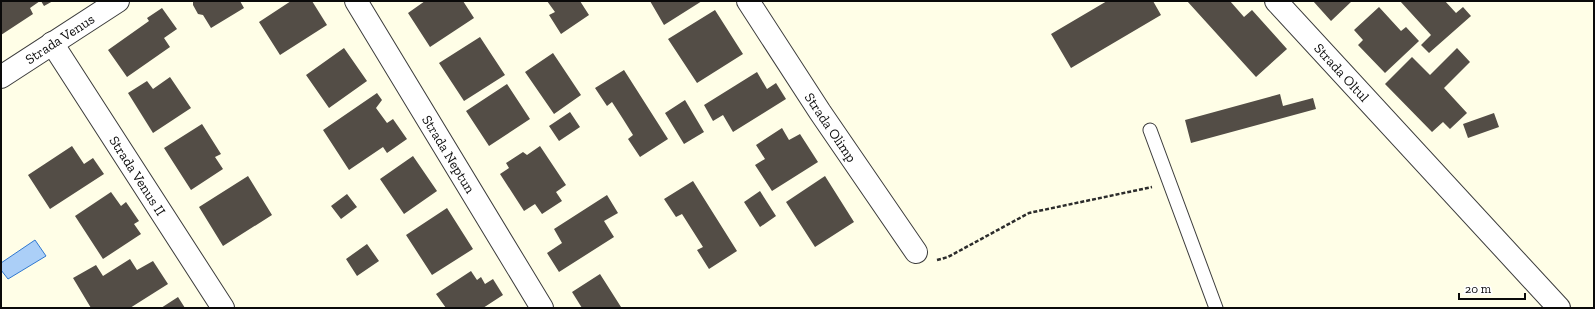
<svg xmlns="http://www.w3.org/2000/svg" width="1595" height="309" font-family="'Zilla Slab',serif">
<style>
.water{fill:#abcff7;stroke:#3078d0}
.building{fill:#534d46}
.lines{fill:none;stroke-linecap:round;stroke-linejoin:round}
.service-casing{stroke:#3d3d3d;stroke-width:15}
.minor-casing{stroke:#3d3d3d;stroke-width:24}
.path{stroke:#2c2c2c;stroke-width:2.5;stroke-dasharray:4 2;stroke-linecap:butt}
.service{stroke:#fff;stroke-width:13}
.minor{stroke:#fff;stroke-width:22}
.labels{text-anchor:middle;stroke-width:4;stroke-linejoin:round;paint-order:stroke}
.street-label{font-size:14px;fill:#0a0a0a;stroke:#fff}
</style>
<rect width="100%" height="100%" fill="#fffee7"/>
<path class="water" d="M35 240 46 256 8 279 1 270V263Z"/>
<path class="building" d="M1 1H40L30 8 33 14 1 35Z
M41 1H53L44 6Z
M193 1H240L244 8 211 28 203 15 198 14 193 5Z
M291 1H312L327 25 280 55 259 22Z
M425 1H463L474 18 430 47 408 13Z
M547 1H580L589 15 561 34 549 15 555 12Z
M650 1H702L664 25Z
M1107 1H1153L1161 15 1071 68 1051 34Z
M1187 1H1230L1244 17 1252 10 1287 49 1256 77Z
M1313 1H1352L1331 21Z
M1400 1H1445L1456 13 1463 7 1471 16 1429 53 1421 45 1431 35Z
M1379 7 1401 31 1406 27 1419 41 1385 73 1358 45 1363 40 1354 30Z
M162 8 177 29 164 38 170 47 127 77 108 50 149 21 147 18Z
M715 10 743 54 697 83 668 39Z
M480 37 505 75 464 101 439 63Z
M344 48 367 81 329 108 306 75Z
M1457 48 1470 62 1444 88 1467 113 1450 129 1443 122 1432 132 1385 84 1412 57 1430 75Z
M553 53 581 95 554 114 525 72Z
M624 70 668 139 640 157 628 139 633 135 623 119 612 102 607 106 595 88Z
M757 72 767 89 776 83 786 99 733 132 723 115 713 121 704 105Z
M170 77 191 108 153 133 128 93 147 81 153 89Z
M507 84 530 119 489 146 466 111Z
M377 93 382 100 376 108 387 123 393 119 407 139 387 153 383 147 349 170 323 130Z
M1280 94 1283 106 1313 98 1316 109 1191 143 1185 120Z
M685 100 704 132 684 144 665 113Z
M570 112 580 127 559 141 549 126Z
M1494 113 1499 127 1468 138 1463 124Z
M202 124 221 154 215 157 223 169 191 190 164 148Z
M782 128 789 140 800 134 818 162 772 191 755 165 765 159 756 145Z
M72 146 84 164 93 158 104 174 50 209 28 175Z
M540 146 566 185 556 192 562 201 542 214 535 204 524 211 500 174 509 168 506 163 523 152 527 155Z
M413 156 437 191 404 214 380 179Z
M248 176 272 215 223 246 199 207Z
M825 176 854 222 815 247 786 202Z
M693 181 737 251 709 269 697 250 703 247 682 214 676 217 664 199Z
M760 191 776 216 760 227 744 202Z
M111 192 121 206 126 202 139 221 134 224 141 234 103 259 75 216Z
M347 194 357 207 341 219 331 206Z
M607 195 618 213 604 221 614 237 559 272 547 253 562 243 554 229Z
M447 208 473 249 432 275 406 235Z
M367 244 379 261 357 276 346 259Z
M130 259 137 270 153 261 168 284 130 308H91L73 278 96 265 103 276Z
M471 271 477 280 481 277 485 284 493 279 503 295 483 308H446L436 294Z
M600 274 621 307 582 308 572 292Z
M178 297 185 308H161Z"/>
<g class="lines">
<defs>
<path id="service" d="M1150 130 1216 308"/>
<g id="minor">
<path id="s1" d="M356 1 542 308"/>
<path id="s2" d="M748 1 820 112 916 252"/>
<path id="s3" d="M1276 1 1559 308"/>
<path id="s4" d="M52 43 223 308"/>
<path id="s5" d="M1 77 118 1"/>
</g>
</defs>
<use href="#service" class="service-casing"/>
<use href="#minor" class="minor-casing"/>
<path class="path" d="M937 260 948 257 1029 213 1152 187"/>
<use href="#service" class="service"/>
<use href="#minor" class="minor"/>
</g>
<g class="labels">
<g class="street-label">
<text dy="5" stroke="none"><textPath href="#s5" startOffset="70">Strada Venus</textPath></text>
<text dy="5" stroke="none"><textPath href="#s3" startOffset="97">Strada Oltul</textPath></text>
<text dy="5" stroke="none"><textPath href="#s2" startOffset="151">Strada Olimp</textPath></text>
<text dy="5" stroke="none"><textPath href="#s1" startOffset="179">Strada Neptun</textPath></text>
<text dy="5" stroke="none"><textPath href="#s4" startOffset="158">Strada Venus II</textPath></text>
</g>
</g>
<rect width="1595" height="309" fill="none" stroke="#0a0a0a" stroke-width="4"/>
<path d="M1459 293v6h66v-6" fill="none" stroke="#0a0a0a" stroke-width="2"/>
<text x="1465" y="293" font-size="12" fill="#0a0a0a" stroke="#ffffff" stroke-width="3" paint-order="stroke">20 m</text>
</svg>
